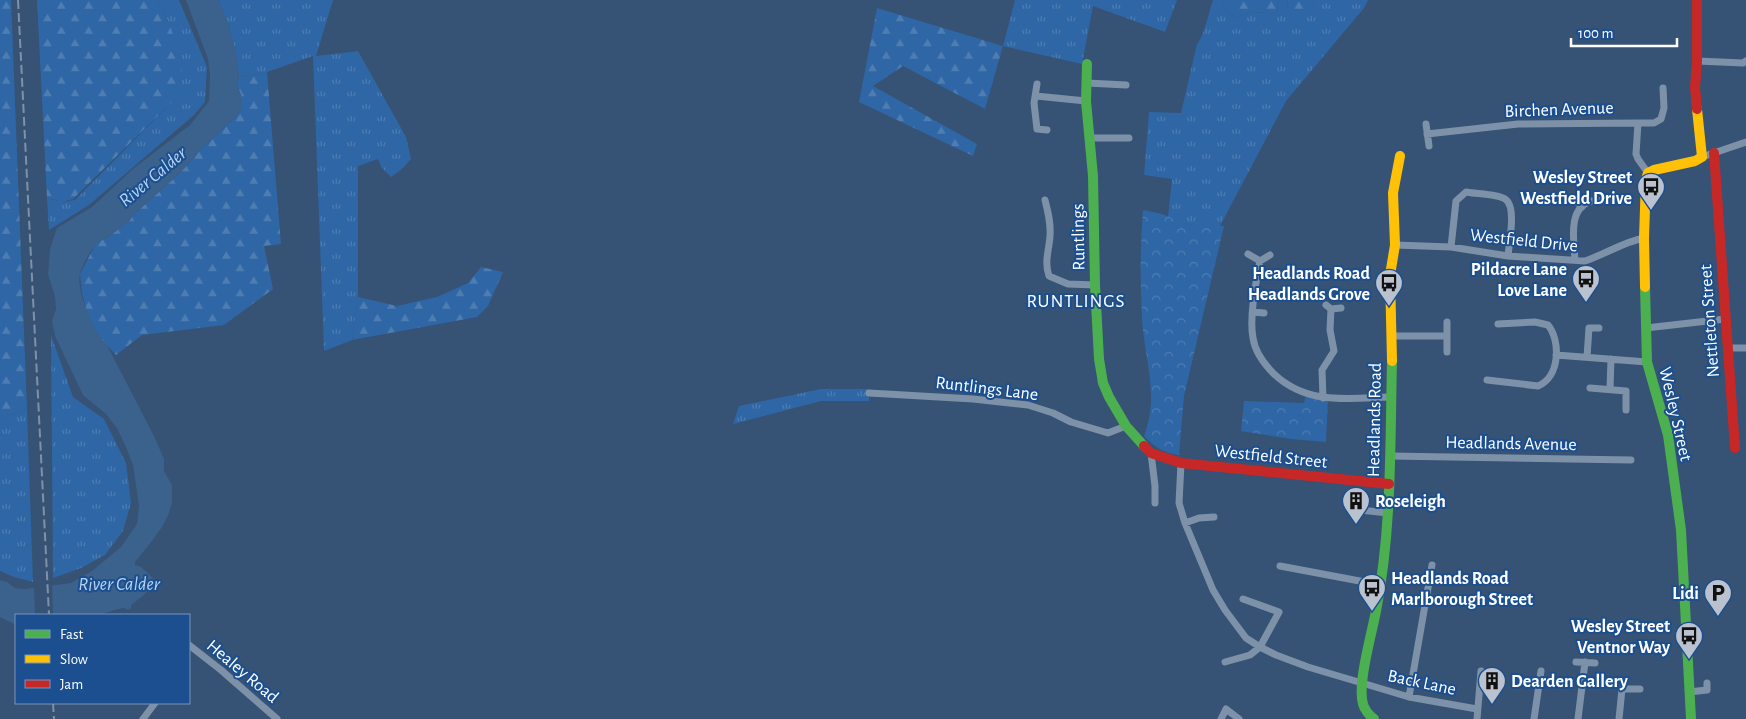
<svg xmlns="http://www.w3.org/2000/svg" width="1746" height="719" font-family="'Alegreya Sans',sans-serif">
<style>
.grass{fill:url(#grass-tufts)}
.forest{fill:url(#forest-firs)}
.park{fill:url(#park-crowns)}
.water{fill:#3b618d}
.pier{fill:#365274}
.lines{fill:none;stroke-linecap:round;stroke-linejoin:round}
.street{stroke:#7d92a8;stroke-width:7}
.fast{stroke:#4caf50;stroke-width:10}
.slow{stroke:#ffc107;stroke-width:10}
.jam{stroke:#c62828;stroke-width:10}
.rail{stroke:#7e92a7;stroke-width:2;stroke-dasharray:9 4;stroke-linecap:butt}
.labels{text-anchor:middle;stroke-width:4;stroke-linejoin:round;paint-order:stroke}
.street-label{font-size:18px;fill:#fff;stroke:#1b4f8f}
.poi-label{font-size:18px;font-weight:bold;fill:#fff;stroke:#1b4f8f;text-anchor:end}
.water-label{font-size:19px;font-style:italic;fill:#b5d3f5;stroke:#1b4f8f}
.neighbourhood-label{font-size:19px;letter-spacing:1px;fill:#fff;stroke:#1b4f8f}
</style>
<defs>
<pattern id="grass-tufts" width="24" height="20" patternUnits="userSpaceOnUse" patternTransform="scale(1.25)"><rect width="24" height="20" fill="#2f66a5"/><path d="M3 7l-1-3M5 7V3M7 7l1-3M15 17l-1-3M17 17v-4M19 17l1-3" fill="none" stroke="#4e7db2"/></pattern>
<pattern id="forest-firs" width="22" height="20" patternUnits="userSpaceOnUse" patternTransform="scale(1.25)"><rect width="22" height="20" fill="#2f66a5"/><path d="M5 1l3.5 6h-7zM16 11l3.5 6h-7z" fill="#4e7db2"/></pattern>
<pattern id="park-crowns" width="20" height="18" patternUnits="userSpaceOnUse" patternTransform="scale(1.25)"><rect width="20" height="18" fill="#2f66a5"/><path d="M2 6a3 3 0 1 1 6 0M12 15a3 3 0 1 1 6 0" fill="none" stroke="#4e7db2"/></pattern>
</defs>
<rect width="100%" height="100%" fill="#365274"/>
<path class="grass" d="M157 0H179L207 67 205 102 194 115 89 205 49 230 47 198 62 202 75 200 173 101 168 21Z
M218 0H333L316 56 358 51 406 137 411 159 402 169 391 177 382 168 378 159 358 166V297L352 340 324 351 313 56 267 72 239 77C236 50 230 25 218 0Z
M1015 0H1177L1165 32 1093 6 1082 64 1003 46Z
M1213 0H1228L1222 5 1225 11 1237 17C1251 10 1261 14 1276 13L1279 0H1287L1288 10 1308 11 1316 0H1368L1364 8 1286 101 1220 226H1191L1168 217 1172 179 1144 175 1149 112 1181 113 1197 44C1204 37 1209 11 1213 0Z
M51 335 73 397 104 419 126 463 131 503 123 531 105 555 81 568 53 578Z
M821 389H869V401H821L733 424 739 406Z
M27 409 33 582 14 577 0 571V418Z"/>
<path class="forest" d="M0 0H11L27 409 0 418Z
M37 0H157L168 21 179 50 182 74 173 101 73 199 62 202 47 198Z
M1228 0H1279L1276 13C1261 14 1251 10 1237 17L1225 11 1222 5Z
M1287 0H1316L1308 11 1300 17 1288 10Z
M877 8 1003 46 985 109 903 66 873 86 977 144 973 156 859 102Z
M267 72 281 244 264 246 273 289 224 325 142 335 116 355 102 340 88 317 82 293 80 274 96 243 108 237 130 220 132 216 181 172 202 148 238 115 241 95 237 86 239 77Z
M481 267 503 272 488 306 477 317 352 340 358 297 397 306 437 297 468 283Z"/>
<path class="park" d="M1143 210 1162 214 1191 226H1224L1184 396 1179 455C1164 453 1154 447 1144 436 1160 395 1144 359 1142 318 1140 282 1140 246 1143 210Z
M1306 394 1328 398 1326 442 1291 439 1241 431 1244 401 1304 403Z"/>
<path class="water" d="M186 0H218L226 18 236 51 239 77 237 86 241 95 242 108 238 115 202 148 181 172 132 216C128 223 113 234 106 238 103 240 98 241 96 244 92 248 81 268 80 274 76 292 94 332 107 345L154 436 164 459V471L172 485V503L169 513 162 527 152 541 135 562V565L141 567 156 581 144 595 131 605V608L128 610 124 608 118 609 99 615H16V625L0 617V580L7 582 15 588 25 589 71 583 92 571 121 547 137 524 139 506 133 465 126 447 117 428 106 414 83 395 55 336 52 321 56 309 55 297 48 274 50 249 57 228 92 207 134 168 190 125 209 101 210 76 208 59Z"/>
<path class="pier" d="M52 582 53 615H35L34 586Z"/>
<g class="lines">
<path class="street" d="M1697 61 1743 63 1746 61
M1087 83 1126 85
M1037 84 1034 103 1037 129 1047 130
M1036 96 1086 101
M1638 123H1654L1661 119 1664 108 1663 88
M1426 124 1429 146
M1427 134 1518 124 1638 123 1636 154 1638 159 1648 173
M1089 138H1129
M1702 157 1746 142
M1045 200C1048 212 1051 223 1050 236 1049 251 1044 261 1049 276L1068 284 1095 285
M1575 200 1582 207
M1395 245 1451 247 1508 256 1585 261C1606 254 1623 242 1644 238
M1451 247 1456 201 1466 192C1476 194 1497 194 1505 199 1517 206 1509 243 1508 256
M1248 254 1260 261 1270 255
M1575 260C1574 242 1567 207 1592 201 1597 200 1603 201 1608 201
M1260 261C1256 282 1249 317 1253 338 1255 352 1264 364 1274 374 1308 406 1349 398 1391 397
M1326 305 1331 309 1341 308
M1253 312 1264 313
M1646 328 1725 319
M1392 336H1447
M1727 348H1746
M1447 352V322
M1556 355 1647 362
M1587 357 1589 328H1599
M1487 380 1538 386C1560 377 1561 341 1548 325L1535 322 1498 324
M1590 388 1626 391V410
M1610 389 1611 359
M869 393 973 399 1028 405 1053 413 1071 422 1108 433 1126 426
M1323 398 1322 370 1334 351 1330 330 1331 309
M1151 453 1155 486V503
M1390 456 1631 460
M1181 463 1179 503 1185 523 1213 590 1225 610 1246 638 1260 647 1276 655 1308 667 1362 683 1409 697 1477 709
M1360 510 1388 513
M1185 523 1199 518 1214 517
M1280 566 1381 585
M189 645 221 670 277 719
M1225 662 1250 655 1260 647 1279 612 1243 599
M1576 662 1595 663
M1689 692 1707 690V683
M1409 697 1432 565
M143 719 155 703
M1221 719 1226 709 1239 719
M1477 719 1481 671
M1534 719 1541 671
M1578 719 1585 662
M1619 719 1622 689H1640"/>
<path class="fast" d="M1087 64 1086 101 1093 176 1095 285 1099 359 1103 383 1109 397 1126 426 1144 446
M1645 287 1647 362 1668 435 1681 530 1691 719
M1374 719C1369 715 1365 711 1363 704 1357 684 1372 633 1376 611 1392 529 1390 445 1392 361"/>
<path class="slow" d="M1645 287 1644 238 1646 179 1648 173 1654 170 1695 161 1702 157 1697 109
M1392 361 1390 275 1395 245 1393 193 1400 156"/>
<path class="jam" d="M1697 0V61L1695 87 1697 109
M1714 153 1735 448
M1144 446 1151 453 1181 463 1389 484"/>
<path class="rail" d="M18 0 49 615
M53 703 54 719"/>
</g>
<defs>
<symbol id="bus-pin" viewBox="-11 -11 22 30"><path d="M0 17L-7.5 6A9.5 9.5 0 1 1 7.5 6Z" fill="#b9c2ce" stroke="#1b4f8f"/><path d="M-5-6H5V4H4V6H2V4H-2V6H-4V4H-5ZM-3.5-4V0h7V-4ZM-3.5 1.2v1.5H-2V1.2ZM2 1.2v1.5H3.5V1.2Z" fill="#111"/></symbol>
<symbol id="building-pin" viewBox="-11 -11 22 30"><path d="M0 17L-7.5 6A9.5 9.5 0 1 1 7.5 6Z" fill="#b9c2ce" stroke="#1b4f8f"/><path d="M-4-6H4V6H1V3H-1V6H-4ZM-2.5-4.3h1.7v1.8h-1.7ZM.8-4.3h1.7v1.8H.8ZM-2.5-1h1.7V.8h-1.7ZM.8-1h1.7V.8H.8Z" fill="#111"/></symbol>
<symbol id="parking-pin" viewBox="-11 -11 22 30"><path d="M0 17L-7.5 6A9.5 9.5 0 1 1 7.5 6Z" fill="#b9c2ce" stroke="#1b4f8f"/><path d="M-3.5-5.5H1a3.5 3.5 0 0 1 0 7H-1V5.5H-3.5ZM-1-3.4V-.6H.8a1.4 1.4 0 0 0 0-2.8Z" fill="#111"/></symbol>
</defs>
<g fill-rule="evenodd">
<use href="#bus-pin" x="1635" y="171" width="32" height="43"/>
<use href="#bus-pin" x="1570" y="263" width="32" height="43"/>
<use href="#bus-pin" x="1373" y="267" width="32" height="43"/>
<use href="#building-pin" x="1340" y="485" width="32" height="43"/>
<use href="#bus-pin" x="1356" y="572" width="32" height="43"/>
<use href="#parking-pin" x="1702" y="577" width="32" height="43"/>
<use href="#bus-pin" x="1673" y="620" width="32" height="43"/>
<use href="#building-pin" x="1476" y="665" width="32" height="43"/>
</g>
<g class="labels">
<g class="street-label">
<text transform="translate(1559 109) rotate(-2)" y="6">Birchen Avenue</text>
<text transform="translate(1078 237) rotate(-91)" y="6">Runtlings</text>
<text transform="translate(1524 240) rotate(6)" y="6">Westfield Drive</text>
<text transform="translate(1709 321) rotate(-94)" y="6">Nettleton Street</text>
<text transform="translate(987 388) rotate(7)" y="6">Runtlings Lane</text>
<text transform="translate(1676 414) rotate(77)" y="6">Wesley Street</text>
<text transform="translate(1374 420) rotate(-89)" y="6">Headlands Road</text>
<text transform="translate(1511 443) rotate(1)" y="6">Headlands Avenue</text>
<text transform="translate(1271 456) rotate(6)" y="6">Westfield Street</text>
<text transform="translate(243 671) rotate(40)" y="6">Healey Road</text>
<text transform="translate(1422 682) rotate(12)" y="6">Back Lane</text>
</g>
<g class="poi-label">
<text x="1632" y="183">Wesley Street<tspan x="1632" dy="21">Westfield Drive</tspan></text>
<text x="1567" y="275">Pildacre Lane<tspan x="1567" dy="21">Love Lane</tspan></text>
<text x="1370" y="279">Headlands Road<tspan x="1370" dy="21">Headlands Grove</tspan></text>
<text x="1375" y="507" text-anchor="start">Roseleigh</text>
<text x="1391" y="584" text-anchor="start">Headlands Road<tspan x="1391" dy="21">Marlborough Street</tspan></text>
<text x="1699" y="599">Lidi</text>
<text x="1670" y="632">Wesley Street<tspan x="1670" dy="21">Ventnor Way</tspan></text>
<text x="1511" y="687" text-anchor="start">Dearden Gallery</text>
</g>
<g class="water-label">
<text transform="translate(152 176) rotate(-40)" y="7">River Calder</text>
<text x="119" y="590">River Calder</text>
</g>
<g class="neighbourhood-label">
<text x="1076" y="307">RUNTLINGS</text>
</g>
</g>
<rect x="15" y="614" width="175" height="90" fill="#1b4f8f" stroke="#7695bc"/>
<rect x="25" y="630" width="25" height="8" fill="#4caf50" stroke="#7695bc"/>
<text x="60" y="639" font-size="15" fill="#ffffff">Fast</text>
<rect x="25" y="655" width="25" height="8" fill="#ffc107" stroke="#7695bc"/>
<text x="60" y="664" font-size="15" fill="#ffffff">Slow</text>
<rect x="25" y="680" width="25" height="8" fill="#c62828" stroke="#7695bc"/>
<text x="60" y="689" font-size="15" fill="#ffffff">Jam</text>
<path d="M1571 38v8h106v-8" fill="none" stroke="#ffffff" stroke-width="2.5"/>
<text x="1578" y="38" font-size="15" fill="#ffffff" stroke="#1b4f8f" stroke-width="4" paint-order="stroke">100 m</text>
</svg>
